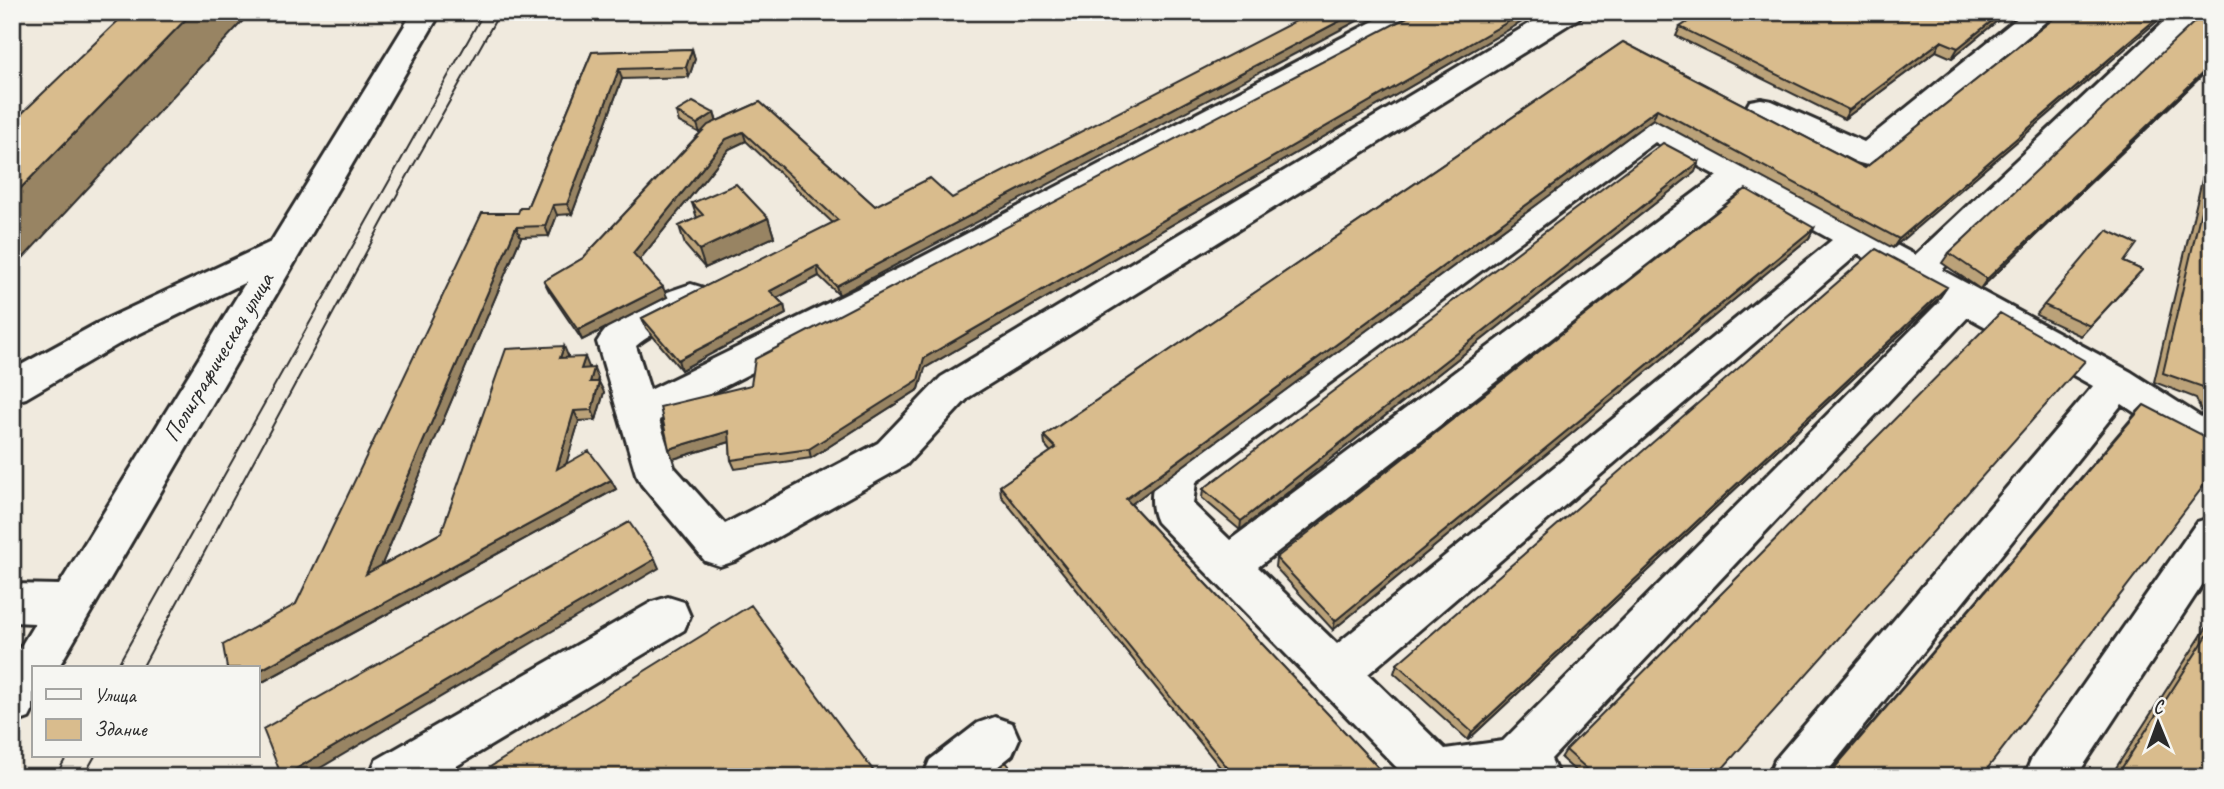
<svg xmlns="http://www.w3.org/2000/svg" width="2224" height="789" font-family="Caveat,sans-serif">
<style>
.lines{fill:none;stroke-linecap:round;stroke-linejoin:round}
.minor-casing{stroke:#2b2b2b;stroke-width:6}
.minor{fill:#f6f6f2;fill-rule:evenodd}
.tram{stroke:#2b2b2b;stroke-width:2}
.wall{fill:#bba279;stroke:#2b2b2b;stroke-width:2}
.shaded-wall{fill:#988463;stroke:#2b2b2b;stroke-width:2}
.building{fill:#d9bc8d;stroke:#2b2b2b;stroke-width:2}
.labels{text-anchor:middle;stroke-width:7;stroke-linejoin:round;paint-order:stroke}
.street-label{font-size:24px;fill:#2b2b2b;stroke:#f6f6f2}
</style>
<rect width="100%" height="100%" fill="#f0eade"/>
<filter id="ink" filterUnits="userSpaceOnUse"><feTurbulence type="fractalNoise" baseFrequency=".0143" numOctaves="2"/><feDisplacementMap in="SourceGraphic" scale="14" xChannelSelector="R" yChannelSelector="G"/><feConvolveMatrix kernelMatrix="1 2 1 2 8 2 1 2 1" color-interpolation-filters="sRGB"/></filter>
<g filter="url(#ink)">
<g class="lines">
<defs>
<path id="minor" d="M413 12H441L58 668H33V710L29 718 12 724V661L35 623 12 622V584L59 585 246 282 124 341 26 398 12 402V370L98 323 271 242Z
M1391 12H1427L1423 18 944 274 659 420 674 467 725 524 878 443 941 377 1549 12H1583L1579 18 969 397 906 465 735 561 720 566 705 561 642 485 636 474 597 342C614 312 659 294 691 284L704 288 709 297C697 317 656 328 636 346L650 390 920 258Z
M2025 12H2057L1878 162 1867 165 1856 162 1750 115 1746 108 1750 101 1761 99 1772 101 1864 142Z
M2174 12H2205L1942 270 2131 372 2212 424V459L2198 455 2122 404 1823 777H1768L1775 760 2093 386 1968 317 1551 759 1559 777H1406L1157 522C1148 504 1152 480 1162 463L1642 121 1653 118 1664 121 1915 255ZM1655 142 1717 176 1230 540 1193 504 1196 482ZM1742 190 1832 240 1337 644 1258 567ZM1858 254 1940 301 1503 741 1445 749 1368 674Z
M2212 517V570L2076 777H2024L2031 760 2197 522Z
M668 597 684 602 690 616 684 630 438 777H369L376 760 652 602Z
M995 717 1012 723 1019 739 1012 755 985 777H923L930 760 978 723Z"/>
</defs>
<use href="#minor" class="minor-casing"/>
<use href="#minor" class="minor"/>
<path class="tram" d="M116 668 484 12
M142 668 404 182 500 12
M55 777 67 756
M83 777 95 756"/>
</g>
<path class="wall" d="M1417 12H1539L925 368 919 389 811 458 735 469 731 460 730 442 673 459 751 385Z
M1909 12H2008L1952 58 1936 51 1844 119 1676 36 1680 27 1901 18Z
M2062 12 1893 248 1653 119 1131 504 1387 777H1228L1001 496 1000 486 1051 452 1045 445 1044 436 1623 42 1865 168Z
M2212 12V66L1980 289 1942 263 1949 253Z
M692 49 695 59 689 77 622 79 572 214 557 215 549 236 521 237 381 566 441 533 568 356V358L589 367V368L598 378 597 382 604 392 596 420 579 421 566 463 611 480 616 489 257 685V668L296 604 518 213 527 208 592 52Z
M760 102 875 206 839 295 819 276 777 298 784 305 786 314 681 370 646 328 642 318 833 223 746 141 729 149 639 260 667 297 582 340 549 291 544 281 583 258 700 133 679 122 676 112 714 113 717 121Z
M2212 138V417L2202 413 2196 398 2154 382Z
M1695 172 1240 530 1202 498 1203 489Z
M692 203 768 218 774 237 705 268 685 245 679 226 697 218Z
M1814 228 1809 238 1333 630 1275 567 1276 558Z
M2124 262 2142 270 2081 336 2036 315 2044 305Z
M1947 287 1940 297 1468 740 1394 673 1397 664Z
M2144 405 1981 777H1826L2135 414Z
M2212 619V777H2110Z
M1566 750 1716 777H1582L1561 758Z"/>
<path class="shaded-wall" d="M193 12H251L12 270V197Z
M1357 12H1374L839 295 836 286Z
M1525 12H1539L925 368 919 389 811 458 809 449 924 358Z
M2003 12H2008L1952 58 1958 48Z
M2164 12H2168L1893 248 1899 239Z
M1941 41 1936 51 1844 119 1849 110Z
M692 49 695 59 689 77 686 67Z
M2212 64V66L1980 289 1987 279Z
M619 69 622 79 572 214 567 204Z
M1657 109 1653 119 1126 508V499Z
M714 113 717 123 700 133 697 124Z
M743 132 746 141 729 149 637 263 633 253 726 139Z
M1699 162 1695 172 1240 530 1241 521Z
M553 205 557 215 549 236 545 226Z
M768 218 774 237 705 268 699 250Z
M516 227 521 237 374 583 366 574Z
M1814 228 1809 238 1333 630 1335 621Z
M817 266 819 276 773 300 770 291Z
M663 287 667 297 582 340 578 330Z
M1947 287 1940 297 1468 740 1472 732Z
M784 305 786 314 681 370 678 360Z
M564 346 568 356 565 368 560 358Z
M585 357 589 367 586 378 581 369Z
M594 368 598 378 594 392 590 382Z
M599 382 604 392 596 420 592 410Z
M574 411 579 421 562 478 557 469Z
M729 431 733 441 673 459 669 449Z
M611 480 616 489 257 685V672Z
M655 559 659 568 305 777H282Z
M657 770 661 777H648Z"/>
<path class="building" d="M127 12H193L12 197V123Z
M1313 12H1357L836 286 817 266 770 291 784 305 678 360 642 318 838 220 743 132 726 139 633 253 663 287 578 330 544 281 583 258 708 125 760 102 875 206 930 178 952 198Z
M1417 12H1525L924 358 918 380 809 449 731 460 729 431 669 449 660 407 751 385 755 359Z
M1703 12H1888L1901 18 1909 12H2003L1958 48 1941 41 1849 110 1680 27Z
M2062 12H2164L1899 239 1657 109 1126 499 1387 777H1235L1000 486 1056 448 1044 436 1623 42 1865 168Z
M2205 12H2212V64L1987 279 1949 253Z
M692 49 686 67 619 69 567 204 553 205 545 226 516 227 366 574 441 533 506 349 564 346 560 358 585 357 581 369 594 368 590 382H599L592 410 574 411 557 469 589 451 611 480 257 672V668H227L223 645 296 604 482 213H518L520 208H527L592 52Z
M693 102 714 113 697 124 676 112Z
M1663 143 1699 162 1241 521 1203 489Z
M2212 164V404L2206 388 2163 373Z
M736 184 768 218 699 250 679 226 703 215 692 203Z
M1746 189 1814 228 1335 621 1276 558Z
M2107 230 2137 244 2124 262 2142 270 2090 326 2044 305Z
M1876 249 1947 287 1472 732 1397 664Z
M2000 313 2085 361 1715 777H1596L1566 750Z
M2144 405 2212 440V475L1981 777H1827Z
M629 522 655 559 282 777 263 729Z
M751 605 878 777H661L657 770 648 777H474Z
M2212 628V777H2116Z
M1006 762 1018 777H986Z"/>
</g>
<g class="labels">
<g class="street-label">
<text transform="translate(218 357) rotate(-59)" y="8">Полиграфическая улица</text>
</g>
</g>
<rect width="2224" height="789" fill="none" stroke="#f6f6f2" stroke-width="42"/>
<rect x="21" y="21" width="2182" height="747" fill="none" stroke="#2b2b2b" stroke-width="2.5" filter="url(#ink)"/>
<rect x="32" y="666" width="228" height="91" fill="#f6f6f2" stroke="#a5a5a2" stroke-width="2"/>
<rect x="46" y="689" width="35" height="10" fill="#f6f6f2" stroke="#a5a5a2" stroke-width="2"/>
<text x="94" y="702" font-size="21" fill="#2b2b2b">Улица</text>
<rect x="46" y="719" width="35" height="21" fill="#d9bc8d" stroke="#a5a5a2" stroke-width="2"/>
<text x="94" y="736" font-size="21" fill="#2b2b2b">Здание</text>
<g transform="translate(2158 723) rotate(359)" stroke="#f6f6f2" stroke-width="5" paint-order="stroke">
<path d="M0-5L12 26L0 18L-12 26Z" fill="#2b2b2b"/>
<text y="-10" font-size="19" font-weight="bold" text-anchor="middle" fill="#2b2b2b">С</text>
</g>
</svg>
